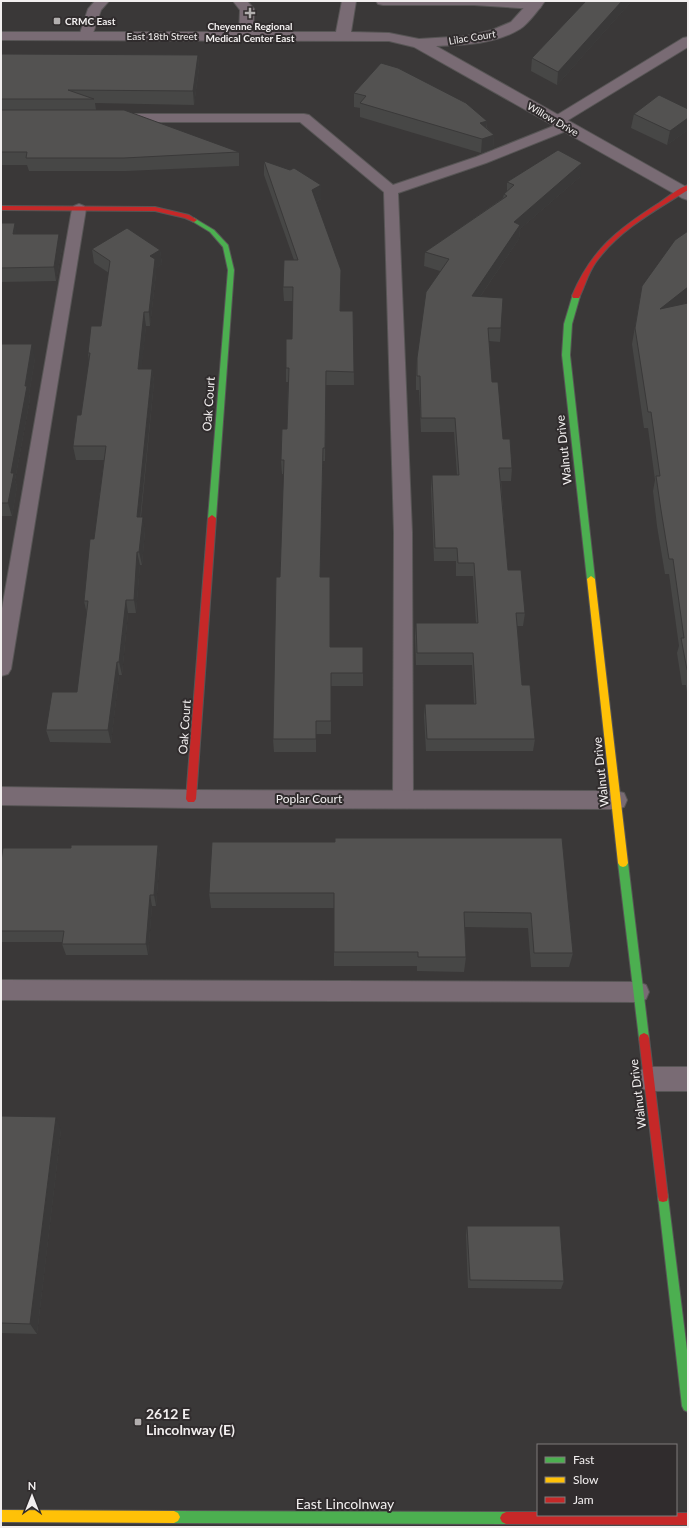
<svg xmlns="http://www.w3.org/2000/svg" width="689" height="1528" font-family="Lato,sans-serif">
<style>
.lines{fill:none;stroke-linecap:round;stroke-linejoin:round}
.lane-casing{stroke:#575555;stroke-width:2}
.street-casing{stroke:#575555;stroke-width:2}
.fast-casing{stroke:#575555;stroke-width:2}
.slow-casing{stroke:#575555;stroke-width:2}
.jam-casing{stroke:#575555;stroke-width:2}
.lane{fill:#796b74;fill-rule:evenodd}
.street{fill:#796b74;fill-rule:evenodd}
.fast{fill:#4caf50;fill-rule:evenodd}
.slow{fill:#ffc107;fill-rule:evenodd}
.jam{fill:#c62828;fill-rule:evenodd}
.wall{fill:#474746}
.shaded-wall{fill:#3a3939}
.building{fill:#535251;stroke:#3a3939}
.poi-dot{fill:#b2afaf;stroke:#302c2d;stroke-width:1.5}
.labels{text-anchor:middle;stroke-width:4;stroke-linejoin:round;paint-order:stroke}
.far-poi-label{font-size:10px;font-weight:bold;fill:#f2efef;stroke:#302c2d;text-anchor:start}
.far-street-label{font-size:10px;fill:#f2efef;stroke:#302c2d}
.street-label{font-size:12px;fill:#f2efef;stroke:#302c2d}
.near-poi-label{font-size:14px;font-weight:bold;fill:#f2efef;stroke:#302c2d;text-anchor:start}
.near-street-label{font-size:14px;fill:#f2efef;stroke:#302c2d}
</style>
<rect width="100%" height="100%" fill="#3a3838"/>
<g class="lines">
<defs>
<path id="lane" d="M95 1H109L101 10 91 39H81L79 36 88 9Z
M233 1H247L254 9 253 36 251 39H241L239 36 240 10Z
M376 1H534L540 2 542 5 540 8 535 9 474 5H383L378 4Z
M688 37V47L565 122 571 123 573 126 571 129 486 163 398 193 412 532 413 799 410 805 403 807 396 805 393 799 394 532 384 192 300 122H117L112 121 110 118 112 115 117 114H304L309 115 393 185 476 157 556 125 552 124 550 121 552 118 683 38Z
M79 204 84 206 86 209 11 669 8 674 1 676V614L72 209 74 206Z
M1 980 638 982 646 985 649 992 646 999 638 1002 1 1000Z"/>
<path id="street" d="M342 1H356L351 32 389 33 419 39 467 36 492 30 511 22 530 1H545C540 8 528 24 520 29 496 44 464 45 436 46L688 188V200L682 198 414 47 389 41 1 40V32H336Z
M1 787 191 790 616 791 624 793 627 800 624 807 616 809 191 808 1 805Z
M648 1067H688V1091H648L639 1087 635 1079 639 1071Z"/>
<path id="fast" d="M194 218 214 230 228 245 234 270 216 518 212 521 208 518 228 270 223 247 210 232 192 221 191 220Z
M573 294H579L580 296 572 324 570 355 595 579 591 582 587 579 562 355 564 324Z
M623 859 626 860 628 863 649 1038 648 1041 644 1043 640 1041 639 1038 618 863 620 860Z
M663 1192 667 1193 668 1197 688 1358V1412L684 1410 682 1406 658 1197 659 1193Z
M174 1511 506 1512 510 1514 512 1518 510 1522 506 1524 174 1523 170 1521 168 1517 170 1513Z"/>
<path id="slow" d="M591 576 595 579 628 863 626 866 623 867 620 866 618 863 587 579Z
M1 1510 174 1511 178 1513 180 1517 178 1521 174 1523 1 1522Z"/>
<path id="jam" d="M688 185V190C656 210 619 230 596 262 588 273 585 286 579 298H573L572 296C591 250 618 229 659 203 668 197 678 188 688 185Z
M1 206 155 207 189 215 197 220 194 222 185 218 155 211 1 210Z
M212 515 216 518 196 799 194 802H188L186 799 208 518Z
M644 1033 648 1035 649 1038 668 1197 667 1201 663 1202 659 1201 658 1197 639 1038 640 1035Z
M506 1512H538V1515H676V1513H688V1525L506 1524 502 1522 500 1518 502 1514Z"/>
</defs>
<use href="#lane" class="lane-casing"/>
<use href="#street" class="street-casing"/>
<use href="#fast" class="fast-casing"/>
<use href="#slow" class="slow-casing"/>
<use href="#jam" class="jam-casing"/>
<use href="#lane" class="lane"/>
<use href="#street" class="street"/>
<use href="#fast" class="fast"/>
<use href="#slow" class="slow"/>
<use href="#jam" class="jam"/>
</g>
<path class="wall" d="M586 1H630V3L557 85 531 71 532 58Z
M1 54 198 55 199 68 194 105 95 103 96 110 239 152V166L126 171H29L27 165H1Z
M354 93 487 121V128L494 135 493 149 481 153 360 117V108L354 107Z
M688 109V130L667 145 631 128 634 114Z
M264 161 321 185V199L316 202 340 311H353L354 385H326L325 461H323L320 577 330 647 363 673V686H331V734H316V752H274L273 739 280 577 284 474H282L281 460 287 429 288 382H286V368L292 339 293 301H284L283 287 294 260 264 175Z
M580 177 520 229 519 239 480 297 501 328 500 342 489 341 492 382 503 439 512 468 511 481H501L508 570 525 613 523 626H517L522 685 535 739 533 751H426L424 716 425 704H474L472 665H416L415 636 416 623H476L473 576H456V561H434L431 489 432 475H457L454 432H421L419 390H416V372L417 358 440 271 424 266 425 252 503 198 504 194 507 191V182Z
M1 223 17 234 62 248 56 281 1 282Z
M688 231V300L683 304 688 303V699L686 685H682L677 653 679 646 669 574H665L657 526 653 491 655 480 648 428H644L632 344 642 286Z
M92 249 160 250 162 264 156 268V274L150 326H146L141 369H152L154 382 141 517 145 530 142 565H140L136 613H128L122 675H119L111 743 50 742 46 730 77 692 87 614 84 601 94 539 104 460H76L73 446 81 415 89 361 88 353 101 326 109 273 94 263Z
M1 344 35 358 29 394 30 399 15 480 17 486 12 516H1Z
M562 838 573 953 569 967H531L528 928 465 927 466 957 464 972 417 971V966H334V908H211L209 893 335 842Z
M158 845 160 857 156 906H152L148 955H66L62 944V942H1V861L71 848Z
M1 1116 61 1130 37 1334 1 1333Z
M467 1226 564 1281 561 1289 468 1288 466 1235Z"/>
<path class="shaded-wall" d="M622 1H630V3L557 85 558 72Z
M198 55 199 68 194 105 193 91Z
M688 118V130L667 145 670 131Z
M487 121 486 135 480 123Z
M494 135 493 149 481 153 482 139Z
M582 163 580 177 520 229 519 239 471 310 472 296 514 222Z
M321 185V199L312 204V190Z
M15 223 18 237 13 234Z
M59 234 62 248 56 281 54 267Z
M160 250 162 264 156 268V274L150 326 149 312 150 256Z
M688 287V300L657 324 660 309Z
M144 312 146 326 140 382 138 369Z
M32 344 35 358 29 394 30 399 15 480 17 486 12 516 8 503 11 473Z
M152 369 154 382 139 530 137 517Z
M323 448V461L320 590V577Z
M143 517 145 530 142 565 139 552Z
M137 552 140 565 136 613 134 600Z
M126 600 128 613 122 675 119 662Z
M117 662 119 675 111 743 108 730Z
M158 845 160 857 156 906 154 895Z
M150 895 152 906 148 955 146 944Z
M56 1117 61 1130 37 1334 30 1324Z"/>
<path class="building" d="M586 1H622L558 72 532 58Z
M1 54 198 55 193 91 68 90 94 99H1Z
M381 63 398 68 466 103 487 121 480 123 494 135 482 139 360 103 366 96 354 93Z
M659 95 688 109V118L670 131 634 114Z
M1 110H124L239 152 124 158H26L27 152H1Z
M558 150 582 163 514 222 520 225 472 296 503 298 501 328H488L492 382H498L503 439H510L512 468H499L508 570H521L525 613H516L522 685H530L535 739H427L425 704H476L473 653H417L416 623H478L474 563H458L457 548H435L432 475H459L455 418H421L420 376H417V358L426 292 449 259 425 252 507 196 504 194 514 185 507 182Z
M264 161 290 170 294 168 321 185 312 190 341 270 340 311H353L354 372 326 371 325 448H323L320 577H330V647H363V673H331V721H316V739H273L276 577H280L284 460H281L282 429H287L289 368H286V339H292L293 287H283L284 260H298Z
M1 223H15L13 234H59L54 267 1 268Z
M127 228 160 250 150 256 155 259 149 312H144L138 369H152L137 517H143L139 552H137L134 600H126L119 662H117L108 730H46L52 692H77L88 601H84L90 539H94L106 446H73L77 415H81L90 353H88L91 326H101L110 261 92 249Z
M688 231V287L660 309 688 303V670H687L681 638H684L673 559H669L661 510 656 476H660L651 412H648L635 328 642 286 675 240Z
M1 344H32L25 386H27L11 473H14L8 503H1Z
M335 838H562L573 953H534L531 913 464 912 466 957H418V952H334V893H209L212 842H335Z
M71 845H158L154 895H150L146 944H62L64 931H1V861L3 848H71Z
M1 1116 56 1117 30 1324 1 1323Z
M467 1226H560L564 1281 470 1280Z"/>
<g class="poi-dot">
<path d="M248 7h4v4h4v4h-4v4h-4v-4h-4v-4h4z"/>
<rect x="53" y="17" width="8" height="8" rx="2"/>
<rect x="134" y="1418" width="8" height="8" rx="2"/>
</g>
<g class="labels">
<g class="far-poi-label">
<text x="65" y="25">CRMC East</text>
<text x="250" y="30" text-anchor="middle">Cheyenne Regional<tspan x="250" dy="12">Medical Center East</tspan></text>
</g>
<g class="far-street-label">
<text x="162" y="40">East 18th Street</text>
<text transform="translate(472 37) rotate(-9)" y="4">Lilac Court</text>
<text transform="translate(553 119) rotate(30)" y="4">Willow Drive</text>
</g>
<g class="street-label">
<text transform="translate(209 404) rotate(-86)" y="4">Oak Court</text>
<text transform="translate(564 450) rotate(-96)" y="4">Walnut Drive</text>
<text transform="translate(185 727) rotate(-86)" y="4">Oak Court</text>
<text transform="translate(601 772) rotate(-96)" y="4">Walnut Drive</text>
<text x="309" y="803">Poplar Court</text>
<text transform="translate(638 1094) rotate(-97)" y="4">Walnut Drive</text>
</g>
<g class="near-poi-label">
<text x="146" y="1419">2612 E<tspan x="146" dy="16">Lincolnway (E)</tspan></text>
</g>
<g class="near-street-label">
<text x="345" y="1509">East Lincolnway</text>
</g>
</g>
<rect width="689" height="1528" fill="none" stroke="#f2efef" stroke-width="4"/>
<rect x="537" y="1444" width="140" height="72" fill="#302c2d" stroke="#7e7a7b"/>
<rect x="545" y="1457" width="20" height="6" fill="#4caf50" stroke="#7e7a7b"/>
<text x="573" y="1464" font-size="12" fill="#f2efef">Fast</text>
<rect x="545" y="1477" width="20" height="6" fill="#ffc107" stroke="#7e7a7b"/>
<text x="573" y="1484" font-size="12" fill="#f2efef">Slow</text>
<rect x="545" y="1497" width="20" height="6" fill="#c62828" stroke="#7e7a7b"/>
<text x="573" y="1504" font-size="12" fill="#f2efef">Jam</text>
<g transform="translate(32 1496)" stroke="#302c2d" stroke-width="3" paint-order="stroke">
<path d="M0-3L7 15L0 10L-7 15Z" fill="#f2efef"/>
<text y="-6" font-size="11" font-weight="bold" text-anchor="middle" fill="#f2efef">N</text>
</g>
</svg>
